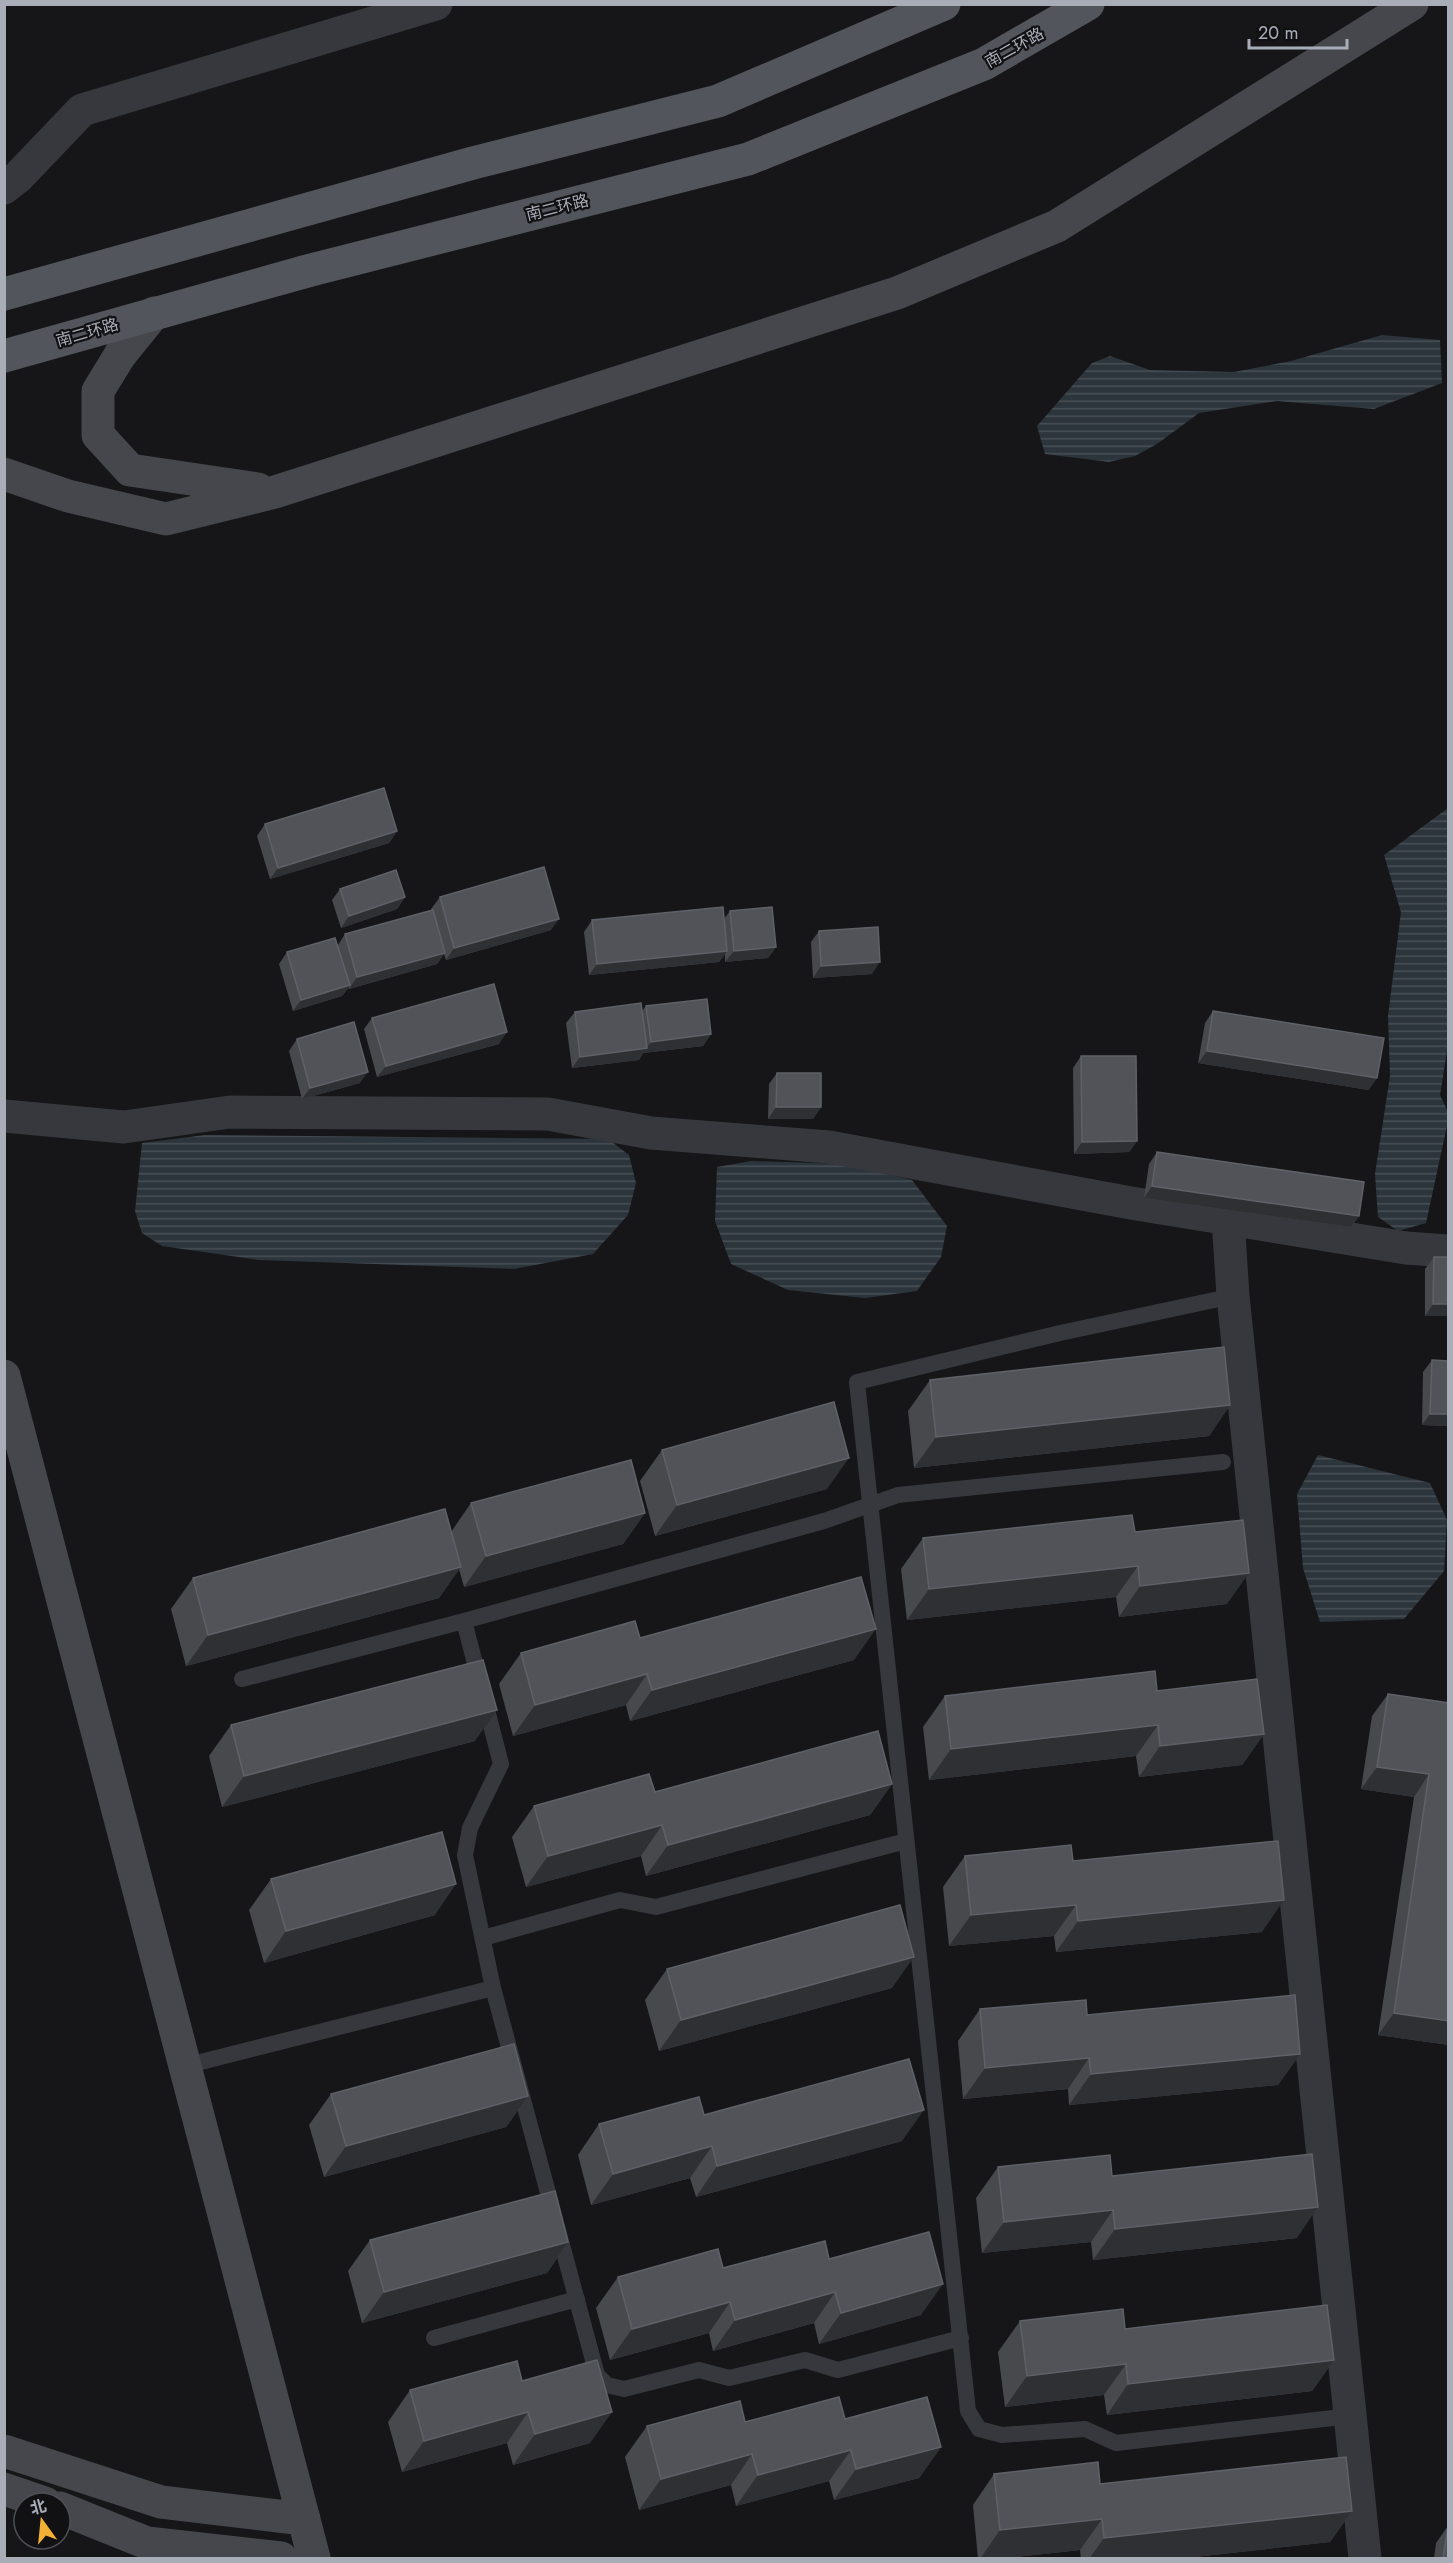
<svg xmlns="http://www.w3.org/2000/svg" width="1453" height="2563" font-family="Jost,'Noto Sans SC',sans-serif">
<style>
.water{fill:url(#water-rules)}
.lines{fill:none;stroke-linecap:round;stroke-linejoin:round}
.lane{stroke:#37383d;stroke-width:16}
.street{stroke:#37383d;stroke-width:33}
.secondary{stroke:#45474d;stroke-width:33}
.primary{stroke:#53555c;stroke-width:33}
.wall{fill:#47494d}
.shaded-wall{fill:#2f3033}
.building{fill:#525359;stroke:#5f6168;stroke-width:1.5}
.labels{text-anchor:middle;stroke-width:4.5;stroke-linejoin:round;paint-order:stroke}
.street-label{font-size:16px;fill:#a8adb8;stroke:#111113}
</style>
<defs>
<pattern id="water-rules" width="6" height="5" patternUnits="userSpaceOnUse" patternTransform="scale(1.5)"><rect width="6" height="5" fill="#2c353c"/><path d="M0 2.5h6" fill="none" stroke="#485056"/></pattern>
</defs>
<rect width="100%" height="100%" fill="#161618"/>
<path class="water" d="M1382 335 1440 340 1442 383 1374 409 1277 401 1199 413 1157 444 1135 456 1109 462 1045 454 1037 426 1092 363 1110 356 1150 370 1234 372 1291 361Z
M1448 808V1045L1440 1095 1448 1112V1121L1426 1223 1398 1231 1378 1217 1375 1174 1390 1076 1388 1016 1401 912 1384 855Z
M205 1135 608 1139 629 1155 636 1183 628 1215 593 1254 514 1269 259 1260 162 1246 142 1233 135 1211 142 1143Z
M751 1161 847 1164 912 1180 947 1226 941 1257 917 1291 865 1298 788 1290 731 1264 715 1221 717 1167Z
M1318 1455 1430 1483 1447 1520 1444 1571 1404 1619 1320 1622 1303 1568 1297 1494Z"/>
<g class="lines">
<path class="lane" d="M1233 1296 1060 1333 857 1382 968 2411 979 2429 1002 2435 1085 2429 1116 2443 1350 2416
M242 1679 464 1621 824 1521 898 1495 1223 1462
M483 1938 620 1900 656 1907 906 1841
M493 1988 597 2375 607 2385 624 2389 699 2370 729 2378 805 2360 838 2370 961 2338
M185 2066 493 1988 465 1855 470 1828 501 1764 464 1621
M434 2338 577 2299"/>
<path class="street" d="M4 188 18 177 82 110 436 4
M4 1116 124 1127 230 1112 548 1114 651 1133 829 1147 1131 1203 1406 1248 1448 1251
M1228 1219 1233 1296 1365 2558"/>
<path class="secondary" d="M154 313 120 355 98 391V435L130 470 258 489
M4 474 68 496 166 519 275 492 897 293 1057 226 1412 4
M4 1376 314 2558
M4 2451 161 2502 304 2519
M4 2489 45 2503
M60 2508 147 2543 281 2558"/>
<path class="primary" d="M4 294 473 163 718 101 944 4
M4 356 311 270 748 159 984 64 1088 4"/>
</g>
<path class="wall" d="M265 824 397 831 389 843 270 879 257 836Z
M340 889 405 897 397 909 341 928 332 900Z
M440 897 551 930 446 960 444 954 437 964 349 989V987L342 996 293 1011 279 964 287 952 338 945 345 934 432 910 431 909Z
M730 911 776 947 768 958 725 962V954L719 962 589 975 584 932 592 920 724 919Z
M819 931 872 974 813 978 811 942Z
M646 1006 711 1034 703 1046 643 1053 639 1060 572 1068 566 1023 575 1012 642 1011Z
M1213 1011 1369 1090 1198 1063 1205 1023Z
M372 1018 499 1044 377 1077 364 1029Z
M297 1039 360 1083 302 1099 289 1051Z
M1081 1056 1137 1141 1129 1152 1074 1154 1073 1068Z
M777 1073 821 1107 813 1119H768L769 1084Z
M1157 1152 1359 1216 1351 1227 1144 1198 1149 1164Z
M1434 1257H1449V1316H1425V1269Z
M1432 1360 1449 1426 1422 1425 1423 1372Z
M930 1380 1230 1405 1209 1436 914 1468 908 1411Z
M662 1450 827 1489 655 1536 640 1481Z
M471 1503 645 1513 623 1544 464 1587 459 1569 439 1598 186 1666 171 1609 193 1578 451 1532Z
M1135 1532 1227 1604 1119 1617 1116 1597 907 1620 901 1569 923 1538Z
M640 1638 854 1660 630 1721 626 1705 513 1736 499 1684 521 1653Z
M1157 1691 1264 1734 1242 1765 1139 1777 1136 1756 929 1780 923 1727 945 1696Z
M1388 1694 1449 1703V2045L1378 2035 1414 1797 1361 1789 1372 1716Z
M231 1725 475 1741 222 1807 209 1756Z
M892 1784 870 1815 646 1876 641 1856 526 1887 512 1837 534 1806 655 1792Z
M965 1856 1073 1861 1262 1932 1056 1952 1054 1936 949 1946 943 1887Z
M271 1879 435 1915 264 1963 249 1910Z
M667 1969 892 1988 659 2051 645 2000Z
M980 2009 1087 2015 1300 2054 1278 2085 1069 2105 1068 2089 963 2099 958 2041Z
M331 2094 528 2096 506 2127 324 2177 309 2125Z
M704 2115 902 2141 696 2197 690 2178 591 2205 578 2155 599 2124Z
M998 2167 1112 2176 1297 2238 1093 2260 1091 2242 982 2253 976 2198Z
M370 2240 568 2242 547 2273 362 2323 348 2271Z
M829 2259 921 2315 819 2344 814 2323 713 2351 709 2333 610 2360 596 2308 618 2277Z
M1020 2321 1125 2329 1334 2360 1312 2391 1107 2415 1104 2395 1005 2407 998 2352Z
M522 2381 590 2443 513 2465 507 2443 402 2472 388 2422 410 2390Z
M845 2419 941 2447 919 2478 834 2500 829 2481 736 2506 731 2485 639 2510 625 2457 647 2426Z
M994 2474 1100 2484 1352 2511 1330 2542 1176 2559H1081L1080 2550 998 2559H978L973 2505Z
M1448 2526 1449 2559H1434L1436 2543Z"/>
<path class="shaded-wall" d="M397 831 389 843 270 879 278 868Z
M405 897 397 909 341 928 349 916Z
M559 919 551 930 446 960 454 948Z
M776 947 768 958 725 962 734 951Z
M727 951 719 962 589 975 597 964Z
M445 953 437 964 349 989 357 977Z
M880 962 872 974 813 978 821 966Z
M350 985 342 996 293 1011 301 1000Z
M507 1032 499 1044 377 1077 386 1066Z
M711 1034 703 1046 643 1053 639 1060 572 1068 580 1057 646 1048 651 1042Z
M1207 1051 1377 1078 1369 1090 1198 1063Z
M368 1072 360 1083 302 1099 310 1088Z
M776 1107H821L813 1119H768Z
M1137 1141 1129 1152 1074 1154 1082 1142Z
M1152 1186 1359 1216 1351 1227 1144 1198Z
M1433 1304H1449V1316H1425Z
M1230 1405 1209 1436 914 1468 936 1437Z
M1430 1414H1449V1426L1422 1425Z
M849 1458 827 1489 655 1536 677 1505Z
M645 1513 623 1544 464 1587 486 1556Z
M1138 1566 1116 1597 907 1620 929 1589Z
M461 1567 439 1598 186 1666 208 1635Z
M1249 1573 1227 1604 1119 1617 1140 1586Z
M876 1629 854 1660 630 1721 652 1690Z
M647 1674 626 1705 513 1736 535 1705Z
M497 1710 475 1741 222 1807 244 1776Z
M1158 1725 1136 1756 929 1780 951 1749Z
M1264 1734 1242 1765 1139 1777 1160 1746Z
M1377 1767 1429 1774 1414 1797 1361 1789Z
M892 1784 870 1815 646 1876 668 1845Z
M662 1825 641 1856 526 1887 548 1856Z
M456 1884 435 1915 264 1963 286 1931Z
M1284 1900 1262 1932 1056 1952 1078 1921Z
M1076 1905 1054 1936 949 1946 971 1915Z
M914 1957 892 1988 659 2051 681 2020Z
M1394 2013 1449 2021V2045L1378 2035Z
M1300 2054 1278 2085 1069 2105 1091 2074Z
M1089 2058 1068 2089 963 2099 985 2068Z
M528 2096 506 2127 324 2177 346 2146Z
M924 2110 902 2141 696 2197 717 2166Z
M712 2146 690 2178 591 2205 613 2174Z
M1318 2207 1297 2238 1093 2260 1115 2229Z
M1113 2210 1091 2242 982 2253 1004 2222Z
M568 2242 547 2273 362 2323 384 2292Z
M943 2284 921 2315 819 2344 841 2313Z
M835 2292 814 2323 713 2351 735 2320Z
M730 2302 709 2333 610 2360 632 2329Z
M1334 2360 1312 2391 1107 2415 1128 2384Z
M1126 2364 1104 2395 1005 2407 1027 2376Z
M528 2412 507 2443 402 2472 424 2441Z
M612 2412 590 2443 513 2465 535 2434Z
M941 2447 919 2478 834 2500 856 2469Z
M851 2450 829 2481 736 2506 758 2475Z
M752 2454 731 2485 639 2510 661 2479Z
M1352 2511 1330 2542 1176 2559H1089L1104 2538Z
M1102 2519 1080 2550 998 2559H980L1000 2530Z"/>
<path class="building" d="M384 788 397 831 278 868 265 824Z
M544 867 559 919 454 948 440 897Z
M396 870 405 897 349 916 340 889Z
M723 907 727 951 597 964 592 920Z
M772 907 776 947 734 951 730 911Z
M433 910 445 953 357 977 345 934Z
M878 927 880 962 821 966 819 931Z
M335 938 350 985 301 1000 287 952Z
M494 984 507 1032 386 1066 372 1018Z
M707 999 711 1034 651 1042 646 1006Z
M641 1003 647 1048 580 1057 575 1012Z
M1213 1011 1384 1038 1377 1078 1207 1051Z
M354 1022 368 1072 310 1088 297 1039Z
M1081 1056H1136L1137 1141 1082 1142Z
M777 1073H821V1107H776Z
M1157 1152 1364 1182 1359 1216 1152 1186Z
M1434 1257H1449V1304H1433Z
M1224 1347 1230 1405 936 1437 930 1380Z
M1432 1360 1449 1361V1414H1430Z
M834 1402 849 1458 677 1505 662 1450Z
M631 1460 645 1513 486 1556 471 1503Z
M445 1509 461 1567 208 1635 193 1578Z
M1132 1515 1135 1532 1243 1520 1249 1573 1140 1586 1138 1566 929 1589 923 1538Z
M861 1577 876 1629 652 1690 647 1674 535 1705 521 1653 635 1621 640 1638Z
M483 1660 497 1710 244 1776 231 1725Z
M1155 1671 1157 1691 1257 1679 1264 1734 1160 1746 1158 1725 951 1749 945 1696Z
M1388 1694 1449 1703V2021L1394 2013 1429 1774 1377 1767Z
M878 1731 892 1784 668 1845 662 1825 548 1856 534 1806 649 1774 655 1792Z
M442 1832 456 1884 286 1931 271 1879Z
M1278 1841 1284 1900 1078 1921 1076 1905 971 1915 965 1856 1071 1845 1073 1861Z
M900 1905 914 1957 681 2020 667 1969Z
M1295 1995 1300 2054 1091 2074 1089 2058 985 2068 980 2009 1086 2000 1087 2015Z
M514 2044 528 2096 346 2146 331 2094Z
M909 2059 924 2110 717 2166 712 2146 613 2174 599 2124 699 2097 704 2115Z
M1312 2154 1318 2207 1115 2229 1113 2210 1004 2222 998 2167 1110 2155 1112 2176Z
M555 2191 568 2242 384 2292 370 2240Z
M929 2232 943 2284 841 2313 835 2292 735 2320 730 2302 632 2329 618 2277 718 2249 723 2268 825 2241 829 2259Z
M1327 2305 1334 2360 1128 2384 1126 2364 1027 2376 1020 2321 1123 2309 1125 2329Z
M597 2360 612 2412 535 2434 528 2412 424 2441 410 2390 517 2361 522 2381Z
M839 2397 845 2419 927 2397 941 2447 856 2469 851 2450 758 2475 752 2454 661 2479 647 2426 740 2401 745 2422Z
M1346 2457 1352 2511 1104 2538 1102 2519 1000 2530 994 2474 1098 2462 1100 2484Z
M1448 2526H1449V2559H1443Z"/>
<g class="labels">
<g class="street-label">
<text transform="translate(1014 47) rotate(-29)" y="6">南二环路</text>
<text transform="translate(557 207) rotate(-14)" y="6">南二环路</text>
<text transform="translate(87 332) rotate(-16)" y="6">南二环路</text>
</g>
</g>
<rect width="1453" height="2563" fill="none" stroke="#a8adb8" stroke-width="12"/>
<g transform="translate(42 2521) rotate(345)"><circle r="28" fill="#111113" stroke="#4d4f55" stroke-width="1.5"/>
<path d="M0-4.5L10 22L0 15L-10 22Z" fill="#f2b134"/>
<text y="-9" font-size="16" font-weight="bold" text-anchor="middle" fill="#a8adb8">北</text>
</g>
<path d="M1249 39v9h98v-9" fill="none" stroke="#a8adb8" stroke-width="3"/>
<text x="1258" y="39" font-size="18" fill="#a8adb8" stroke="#111113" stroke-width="4.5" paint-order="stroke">20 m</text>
</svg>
